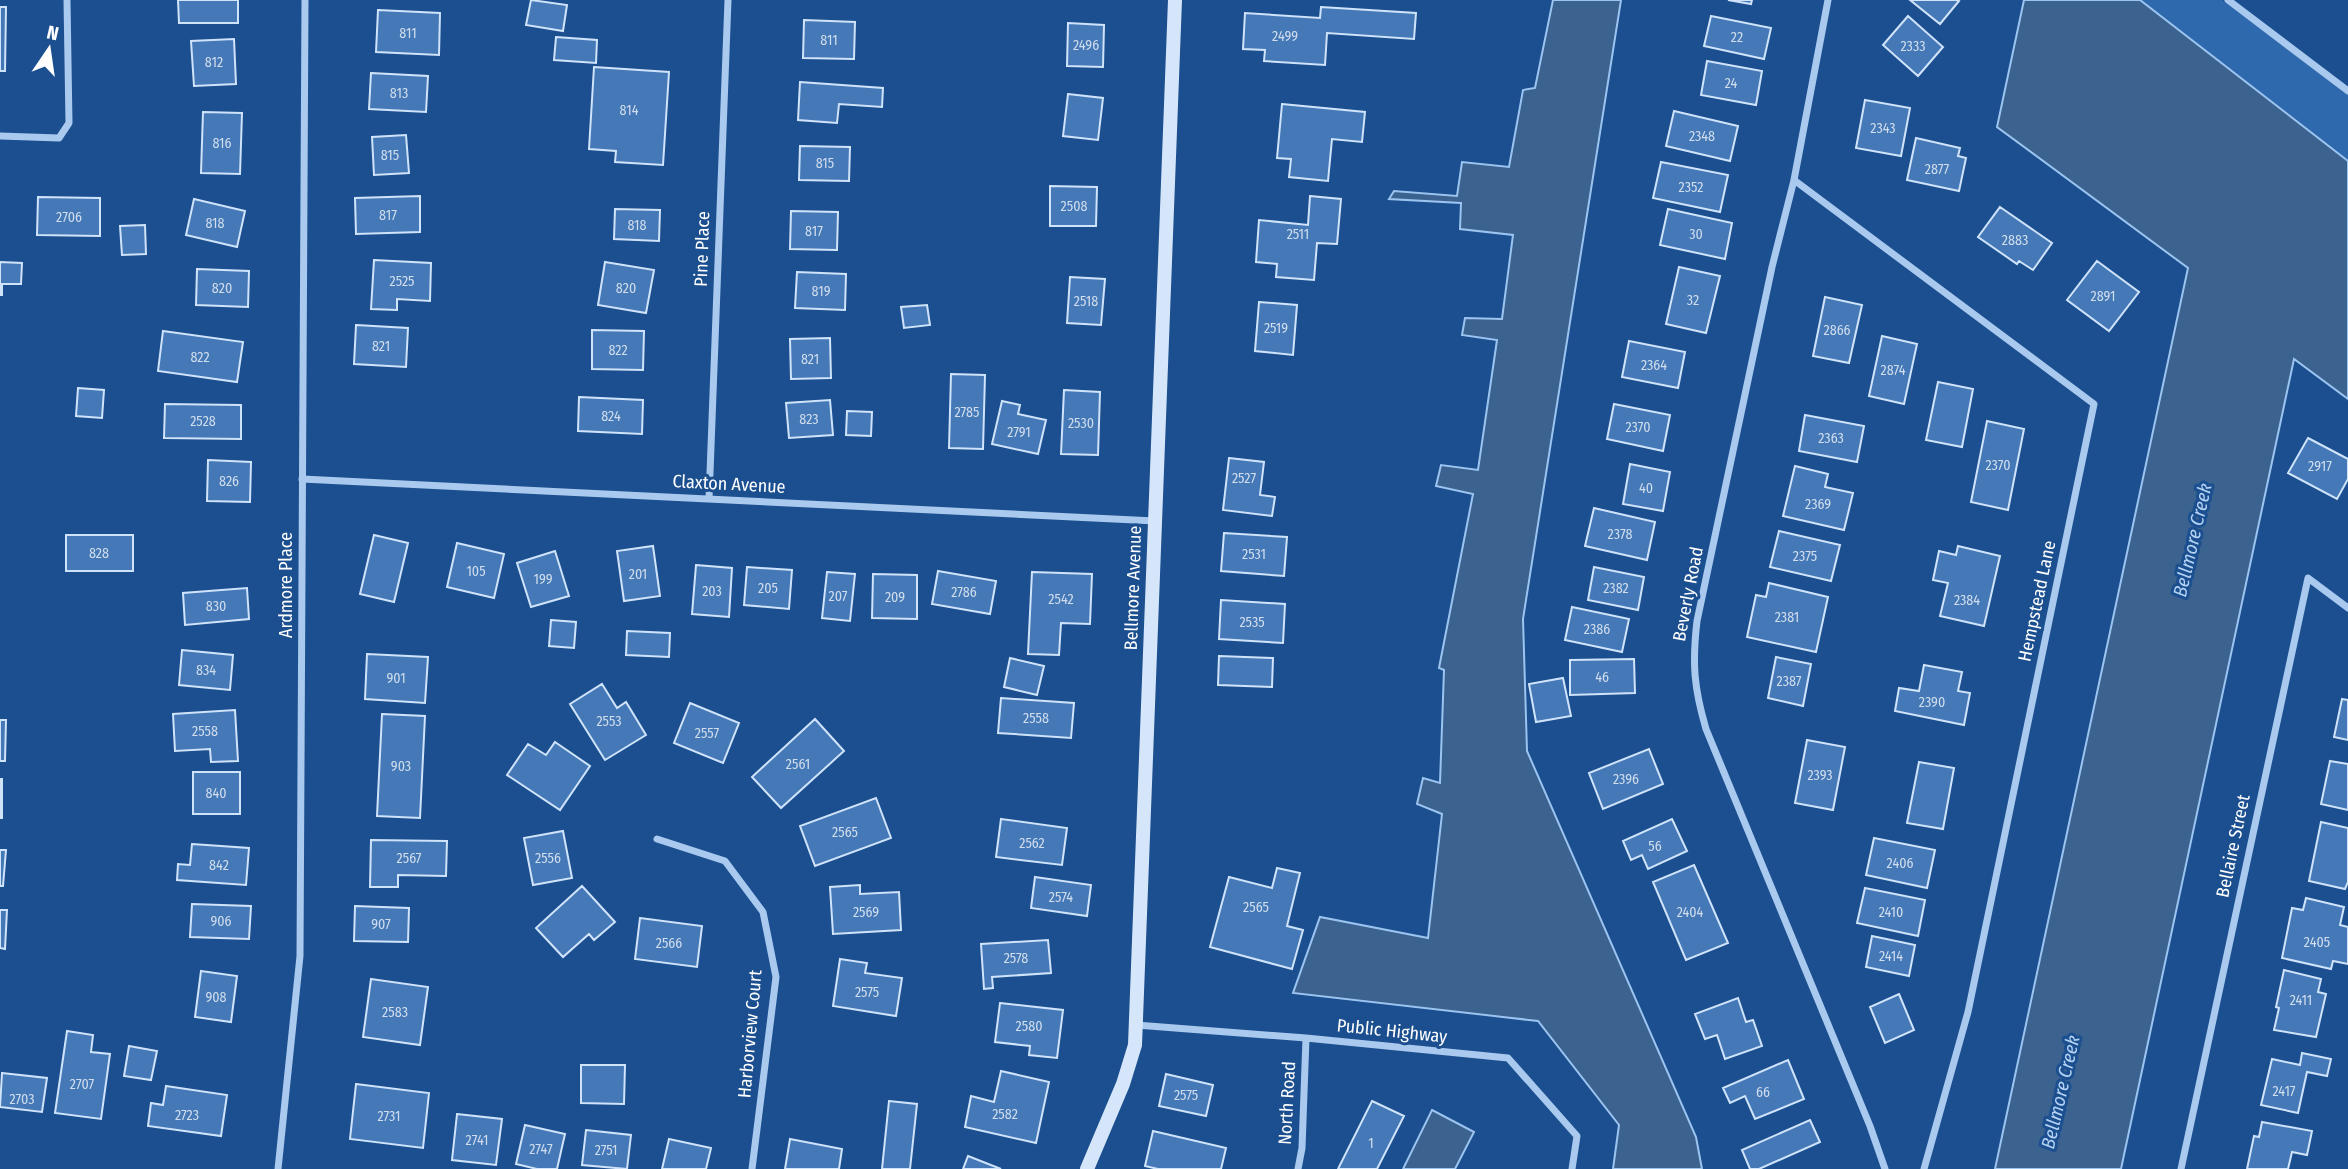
<svg xmlns="http://www.w3.org/2000/svg" width="2348" height="1169" font-family="'Fira Sans Condensed',sans-serif">
<style>
.green{fill:#2e69ad}
.water{fill:#3c6290;stroke:#9cc4f0;stroke-width:2}
.building{fill:#4478b7;stroke:#cfe3fa;stroke-width:2}
.lines{fill:none;stroke-linecap:round;stroke-linejoin:round}
.street{stroke:#a9c9ee;stroke-width:7}
.secondary{stroke:#d6e6fa;stroke-width:14}
.labels{text-anchor:middle;stroke-width:6;stroke-linejoin:round;paint-order:stroke}
.number-label{font-size:14px;fill:#d0dded}
.street-label{font-size:18px;fill:#fff;stroke:#1b4f8f}
.water-label{font-size:19px;font-style:italic;fill:#b5d3f5;stroke:#1b4f8f}
</style>
<rect width="100%" height="100%" fill="#1b4f8f"/>
<path class="green" d="M2140 0H2222L2348 95V161Z"/>
<path class="water" d="M1553 0H1621L1523 619 1527 751 1696 1137 1702 1169H1613L1619 1125 1538 1021 1293 993 1320 917 1428 938 1442 814 1417 804 1423 778 1440 783 1444 670 1439 668 1473 494 1436 486 1441 465 1478 470 1497 340 1462 335 1465 318 1502 319 1513 235 1460 229 1461 203 1389 199 1394 191 1457 196 1462 162 1509 167 1523 90 1535 88Z
M2024 0H2140L2348 161V399L2294 359 2121 1169H1995L2188 268 1997 127Z
M1432 1110 1474 1132 1455 1169H1403Z"/>
<path class="building" d="M178 0H238V23H179Z
M531 0 567 5 563 31 526 25Z
M1728 0H1752L1751 4Z
M1910 0H1957L1959 1 1940 24Z
M0 7H6L5 71H0Z
M1321 7 1416 13 1414 39 1327 33 1325 65 1264 61 1265 50 1243 49 1245 13 1320 18Z
M378 10 440 13 439 55 376 52Z
M1711 16 1771 28 1764 59 1704 46Z
M1908 16 1943 47 1918 76 1883 45Z
M804 20 855 22 854 59 803 58Z
M1068 23 1104 25 1103 67 1067 66Z
M556 37 597 40 596 63 554 60Z
M234 39 236 84 194 86 191 41Z
M1707 61 1762 71 1756 105 1701 95Z
M594 67 669 72 663 165 615 162 616 151 589 149Z
M371 73 428 76 426 112 369 109Z
M800 82 883 88 882 107 839 104 837 123 798 120Z
M1068 94 1103 98 1098 140 1063 136Z
M1865 100 1910 108 1901 156 1856 148Z
M1282 104 1365 112 1362 142 1332 139 1328 181 1289 177 1291 159 1277 158Z
M1674 111 1738 126 1730 161 1666 146Z
M203 112 242 113 240 174 201 173Z
M406 135 409 173 374 175 372 137Z
M1916 138 1960 148 1958 156 1966 158 1959 191 1907 180Z
M800 146 850 147 849 181 799 180Z
M1661 162 1728 175 1720 212 1653 198Z
M1050 186 1097 187 1096 226H1050Z
M420 196V232L356 234 355 198Z
M1310 196 1341 199 1337 244 1317 243 1314 280 1276 277 1277 264 1256 262 1259 220 1308 225Z
M38 197 100 198V236L37 235Z
M194 199 245 211 237 247 186 235Z
M2000 207 2052 243 2033 270 2019 261 2017 264 1978 237Z
M615 209 660 210 659 241 614 239Z
M1668 209 1732 223 1725 259 1660 245Z
M791 211 838 212 837 250 790 249Z
M145 225 146 254 122 255 120 226Z
M374 260 431 263 430 301 397 299V310L371 309Z
M2097 261 2139 292 2109 331 2067 300Z
M0 262 22 263 21 284H2V295H0Z
M605 262 654 270 646 313 598 305Z
M1679 267 1720 276 1706 333 1666 324Z
M197 269 249 271 248 307 196 305Z
M797 272 846 274 845 310 795 308Z
M1070 277 1105 279 1101 325 1067 323Z
M1825 297 1862 305 1849 363 1813 356Z
M1259 302 1297 305 1293 355 1255 351Z
M927 305 930 325 904 328 901 307Z
M356 325 408 328 406 367 354 364Z
M592 330 644 331 643 370 592 369Z
M163 331 243 342 237 382 158 371Z
M1882 336 1917 344 1904 404 1869 396Z
M830 338 831 378 791 379 790 339Z
M1629 341 1685 352 1678 388 1622 377Z
M951 374 985 375 983 449 949 448Z
M1938 382 1973 389 1962 447 1926 440Z
M78 388 104 390 102 418 76 416Z
M1064 390 1100 392 1098 455 1061 454Z
M579 397 643 400 642 434 578 431Z
M830 400 833 435 789 438 786 403Z
M1002 401 1020 405 1018 414 1046 420 1038 454 992 444Z
M165 404 241 405V439L164 438Z
M1614 404 1670 415 1663 451 1607 439Z
M847 411 872 412 871 436 846 435Z
M1805 415 1864 426 1857 462 1799 451Z
M1987 421 2024 429 2008 510 1971 502Z
M2308 438 2348 459V479L2337 499 2288 473Z
M1229 458 1264 462 1260 495 1275 497 1272 516 1223 510Z
M208 460 251 462 250 502 207 501Z
M1630 464 1670 472 1663 511 1623 504Z
M1795 466 1828 474 1825 487 1853 493 1844 530 1783 516Z
M1594 508 1655 522 1647 560 1585 546Z
M1779 531 1840 545 1831 581 1770 567Z
M1224 533 1287 537 1284 576 1221 571Z
M66 535H133V571H66Z
M374 535 408 543 394 602 360 594Z
M457 543 504 554 494 598 447 587Z
M653 546 660 596 624 601 617 551Z
M1958 546 2000 556 1984 626 1940 616 1948 583 1933 580 1939 551 1956 555Z
M555 551 569 596 531 607 517 563Z
M696 565 732 568 729 617 692 614Z
M747 567 792 570 789 609 744 605Z
M1594 567 1644 577 1638 610 1588 600Z
M938 571 996 581 990 614 932 604Z
M827 572 855 574 850 621 822 618Z
M1032 572 1092 574 1090 624 1061 623 1059 655 1028 654Z
M873 574 917 575V619L872 618Z
M1769 583 1828 597 1816 652 1747 637 1756 595 1766 597Z
M247 588 249 619 185 625 183 593Z
M1221 600 1285 604 1283 643 1219 639Z
M1572 607 1629 619 1622 652 1565 640Z
M551 620 576 622 574 648 549 646Z
M627 631 670 633 669 657 626 655Z
M182 650 233 655 230 690 179 685Z
M367 654 428 657 425 703 365 699Z
M1219 656 1273 658 1272 687 1218 685Z
M1776 657 1811 664 1803 706 1768 698Z
M1010 658 1044 666 1037 695 1004 687Z
M1634 659 1635 693 1570 695V660Z
M1924 665 1962 672 1958 691 1970 693 1964 725 1895 711 1899 688 1919 691Z
M1563 678 1571 716 1536 722 1529 684Z
M602 684 617 708 626 702 646 735 605 760 570 704Z
M1001 698 1074 703 1071 738 998 733Z
M2342 699 2348 700V740L2334 737Z
M690 703 739 723 723 763 674 743Z
M235 710 238 761 211 762 210 749 175 751 173 714Z
M382 714 425 716 420 818 377 816Z
M815 719 844 751 781 808 752 777Z
M0 720H6L5 761H0Z
M1807 740 1845 747 1833 810 1795 803Z
M555 742 590 766 560 810 507 775 528 744 546 755Z
M1649 749 1663 784 1603 809 1589 773Z
M2330 761 2348 764V810L2321 804Z
M1919 762 1954 768 1943 829 1907 823Z
M193 772H240V814H193Z
M0 779H2V818H0Z
M876 798 891 838 815 866 800 826Z
M1001 819 1067 828 1062 865 996 857Z
M1672 819 1687 851 1648 869 1642 855 1631 860 1623 841Z
M2321 822 2348 828V882L2345 889 2309 881Z
M563 831 572 878 533 885 524 838Z
M1874 838 1935 850 1927 888 1866 875Z
M371 840 447 841 446 876 398 875V887H370Z
M192 844 249 848 246 885 177 880 178 864 190 865Z
M0 850H6L3 886H0Z
M1694 865 1728 943 1686 960 1653 882Z
M1277 868 1300 873 1287 926 1303 930 1292 969 1210 947 1229 877 1272 888Z
M1035 877 1091 885 1087 916 1031 908Z
M860 885V894L899 892 901 930 833 934 830 887Z
M582 886 615 922 594 940 589 934 563 957 536 928Z
M1865 888 1925 900 1918 936 1857 923Z
M2306 898 2344 907 2340 925 2348 927V964L2333 961 2331 969 2282 958 2292 908 2303 910Z
M192 904 251 906 249 939 190 937Z
M355 906 409 908 408 942 354 941Z
M0 910H7L5 949 0 948Z
M640 918 702 926 697 967 635 959Z
M1872 936 1915 945 1909 976 1866 967Z
M1048 940 1051 973 992 977 993 988 984 989 981 944Z
M840 959 867 963 865 973 902 978 896 1016 833 1006Z
M2284 970 2321 979 2318 992 2326 994 2316 1037 2274 1030 2279 1008 2276 1007Z
M201 971 237 976 231 1022 195 1017Z
M371 979 428 987 420 1045 363 1037Z
M1899 994 1914 1030 1885 1043 1870 1007Z
M1738 998 1746 1022 1753 1020 1762 1046 1725 1059 1717 1035 1705 1039 1695 1014Z
M1000 1003 1063 1010 1057 1058 1029 1055 1030 1046 995 1042Z
M67 1031 93 1035 91 1052 110 1054 101 1119 55 1113Z
M129 1046 157 1051 151 1080 124 1076Z
M2302 1053 2331 1059 2327 1076 2307 1072 2298 1113 2261 1105 2272 1059 2300 1065Z
M1788 1060 1804 1099 1755 1119 1745 1096 1730 1103 1723 1088Z
M581 1065H625L624 1104 581 1103Z
M1001 1071 1049 1082 1036 1143 965 1127 971 1096 994 1102Z
M2 1073 47 1078 42 1112 0 1107Z
M1166 1074 1213 1085 1206 1116 1159 1106Z
M356 1084 429 1093 423 1148 350 1139Z
M166 1086 227 1095 221 1136 148 1126 151 1103 163 1105Z
M889 1101 917 1104 910 1169H882Z
M1372 1101 1404 1116 1377 1169H1338Z
M457 1114 502 1119 496 1165 452 1160Z
M1810 1120 1820 1142 1759 1169H1750L1742 1150Z
M2262 1122 2312 1131 2307 1155 2292 1152 2288 1169H2247L2254 1136 2259 1137Z
M525 1125 565 1134 557 1169H537L516 1164Z
M586 1130 631 1135 627 1169 582 1165Z
M1153 1131 1226 1148 1221 1169H1158L1145 1166Z
M669 1139 711 1148 706 1169H662Z
M790 1139 842 1149 839 1169H785Z
M968 1156 1001 1169H963Z"/>
<g class="lines">
<path class="street" d="M1828 0 1794 180 1772 267 1697 621C1692 664 1694 688 1706 729L1870 1126 1885 1169
M2228 0 2348 91
M0 136 59 138 69 123 67 0
M1794 180 2094 404 1968 1012 1924 1169
M302 479 1155 521
M709 499 728 0
M657 839 725 861 763 912 776 977 752 1169
M1136 1025 1306 1038 1508 1058 1577 1136 1572 1169
M278 1169 300 956 305 0
M1298 1169 1302 1148 1306 1038
M2181 1169 2308 578 2348 608"/>
<path class="secondary" d="M1087 1169 1123 1084 1135 1045 1175 0"/>
</g>
<g class="labels">
<g class="number-label">
<text x="408" y="38">811</text>
<text x="1285" y="41">2499</text>
<text x="1737" y="42">22</text>
<text x="829" y="45">811</text>
<text x="1086" y="50">2496</text>
<text x="1913" y="51">2333</text>
<text x="214" y="67">812</text>
<text x="1731" y="88">24</text>
<text x="399" y="98">813</text>
<text x="629" y="115">814</text>
<text x="1883" y="133">2343</text>
<text x="1702" y="141">2348</text>
<text x="222" y="148">816</text>
<text x="390" y="160">815</text>
<text x="825" y="168">815</text>
<text x="1937" y="174">2877</text>
<text x="1691" y="192">2352</text>
<text x="1074" y="211">2508</text>
<text x="388" y="220">817</text>
<text x="69" y="222">2706</text>
<text x="215" y="228">818</text>
<text x="637" y="230">818</text>
<text x="814" y="236">817</text>
<text x="1298" y="239">2511</text>
<text x="1696" y="239">30</text>
<text x="2015" y="245">2883</text>
<text x="402" y="286">2525</text>
<text x="222" y="293">820</text>
<text x="626" y="293">820</text>
<text x="821" y="296">819</text>
<text x="2103" y="301">2891</text>
<text x="1693" y="305">32</text>
<text x="1086" y="306">2518</text>
<text x="1276" y="333">2519</text>
<text x="1837" y="335">2866</text>
<text x="381" y="351">821</text>
<text x="618" y="355">822</text>
<text x="200" y="362">822</text>
<text x="810" y="364">821</text>
<text x="1654" y="370">2364</text>
<text x="1893" y="375">2874</text>
<text x="967" y="417">2785</text>
<text x="611" y="421">824</text>
<text x="809" y="424">823</text>
<text x="203" y="426">2528</text>
<text x="1081" y="428">2530</text>
<text x="1638" y="432">2370</text>
<text x="1019" y="437">2791</text>
<text x="1831" y="443">2363</text>
<text x="1998" y="470">2370</text>
<text x="2320" y="471">2917</text>
<text x="1244" y="483">2527</text>
<text x="229" y="486">826</text>
<text x="1646" y="493">40</text>
<text x="1818" y="509">2369</text>
<text x="1620" y="539">2378</text>
<text x="99" y="558">828</text>
<text x="1254" y="559">2531</text>
<text x="1805" y="561">2375</text>
<text x="476" y="576">105</text>
<text x="638" y="579">201</text>
<text x="543" y="584">199</text>
<text x="768" y="593">205</text>
<text x="1616" y="593">2382</text>
<text x="712" y="596">203</text>
<text x="964" y="597">2786</text>
<text x="838" y="601">207</text>
<text x="895" y="602">209</text>
<text x="1061" y="604">2542</text>
<text x="1967" y="605">2384</text>
<text x="216" y="611">830</text>
<text x="1787" y="622">2381</text>
<text x="1252" y="627">2535</text>
<text x="1597" y="634">2386</text>
<text x="206" y="675">834</text>
<text x="1602" y="682">46</text>
<text x="396" y="683">901</text>
<text x="1789" y="686">2387</text>
<text x="1932" y="707">2390</text>
<text x="1036" y="723">2558</text>
<text x="609" y="726">2553</text>
<text x="205" y="736">2558</text>
<text x="707" y="738">2557</text>
<text x="798" y="769">2561</text>
<text x="401" y="771">903</text>
<text x="1820" y="780">2393</text>
<text x="1626" y="784">2396</text>
<text x="216" y="798">840</text>
<text x="845" y="837">2565</text>
<text x="1032" y="848">2562</text>
<text x="1655" y="851">56</text>
<text x="409" y="863">2567</text>
<text x="548" y="863">2556</text>
<text x="1900" y="868">2406</text>
<text x="219" y="870">842</text>
<text x="1061" y="902">2574</text>
<text x="1256" y="912">2565</text>
<text x="866" y="917">2569</text>
<text x="1690" y="917">2404</text>
<text x="1891" y="917">2410</text>
<text x="221" y="926">906</text>
<text x="381" y="929">907</text>
<text x="2317" y="947">2405</text>
<text x="669" y="948">2566</text>
<text x="1891" y="961">2414</text>
<text x="1016" y="963">2578</text>
<text x="867" y="997">2575</text>
<text x="216" y="1002">908</text>
<text x="2301" y="1005">2411</text>
<text x="395" y="1017">2583</text>
<text x="1029" y="1031">2580</text>
<text x="82" y="1089">2707</text>
<text x="2284" y="1096">2417</text>
<text x="1763" y="1097">66</text>
<text x="1186" y="1100">2575</text>
<text x="22" y="1104">2703</text>
<text x="1005" y="1119">2582</text>
<text x="187" y="1120">2723</text>
<text x="389" y="1121">2731</text>
<text x="477" y="1145">2741</text>
<text x="1371" y="1148">1</text>
<text x="541" y="1154">2747</text>
<text x="606" y="1155">2751</text>
</g>
<g class="street-label">
<text transform="translate(702 249) rotate(-88)" y="6">Pine Place</text>
<text transform="translate(729 484) rotate(3)" y="6">Claxton Avenue</text>
<text transform="translate(286 585) rotate(-90)" y="6">Ardmore Place</text>
<text transform="translate(1133 588) rotate(-88)" y="6">Bellmore Avenue</text>
<text transform="translate(1688 594) rotate(-79)" y="6">Beverly Road</text>
<text transform="translate(2037 601) rotate(-78)" y="6">Hempstead Lane</text>
<text transform="translate(2233 846) rotate(-78)" y="6">Bellaire Street</text>
<text transform="translate(1392 1031) rotate(6)" y="6">Public Highway</text>
<text transform="translate(750 1034) rotate(-85)" y="6">Harborview Court</text>
<text transform="translate(1287 1103) rotate(-87)" y="6">North Road</text>
</g>
<g class="water-label">
<text transform="translate(2192 540) rotate(-77)" y="7">Bellmore Creek</text>
<text transform="translate(2060 1092) rotate(-77)" y="7">Bellmore Creek</text>
</g>
</g>
<g transform="translate(49 49) rotate(13)" stroke="#1b4f8f" stroke-width="5" paint-order="stroke">
<path d="M0-5L12 26L0 18L-12 26Z" fill="#ffffff"/>
<text y="-10" font-size="19" font-weight="bold" text-anchor="middle" fill="#ffffff">N</text>
</g>
</svg>
